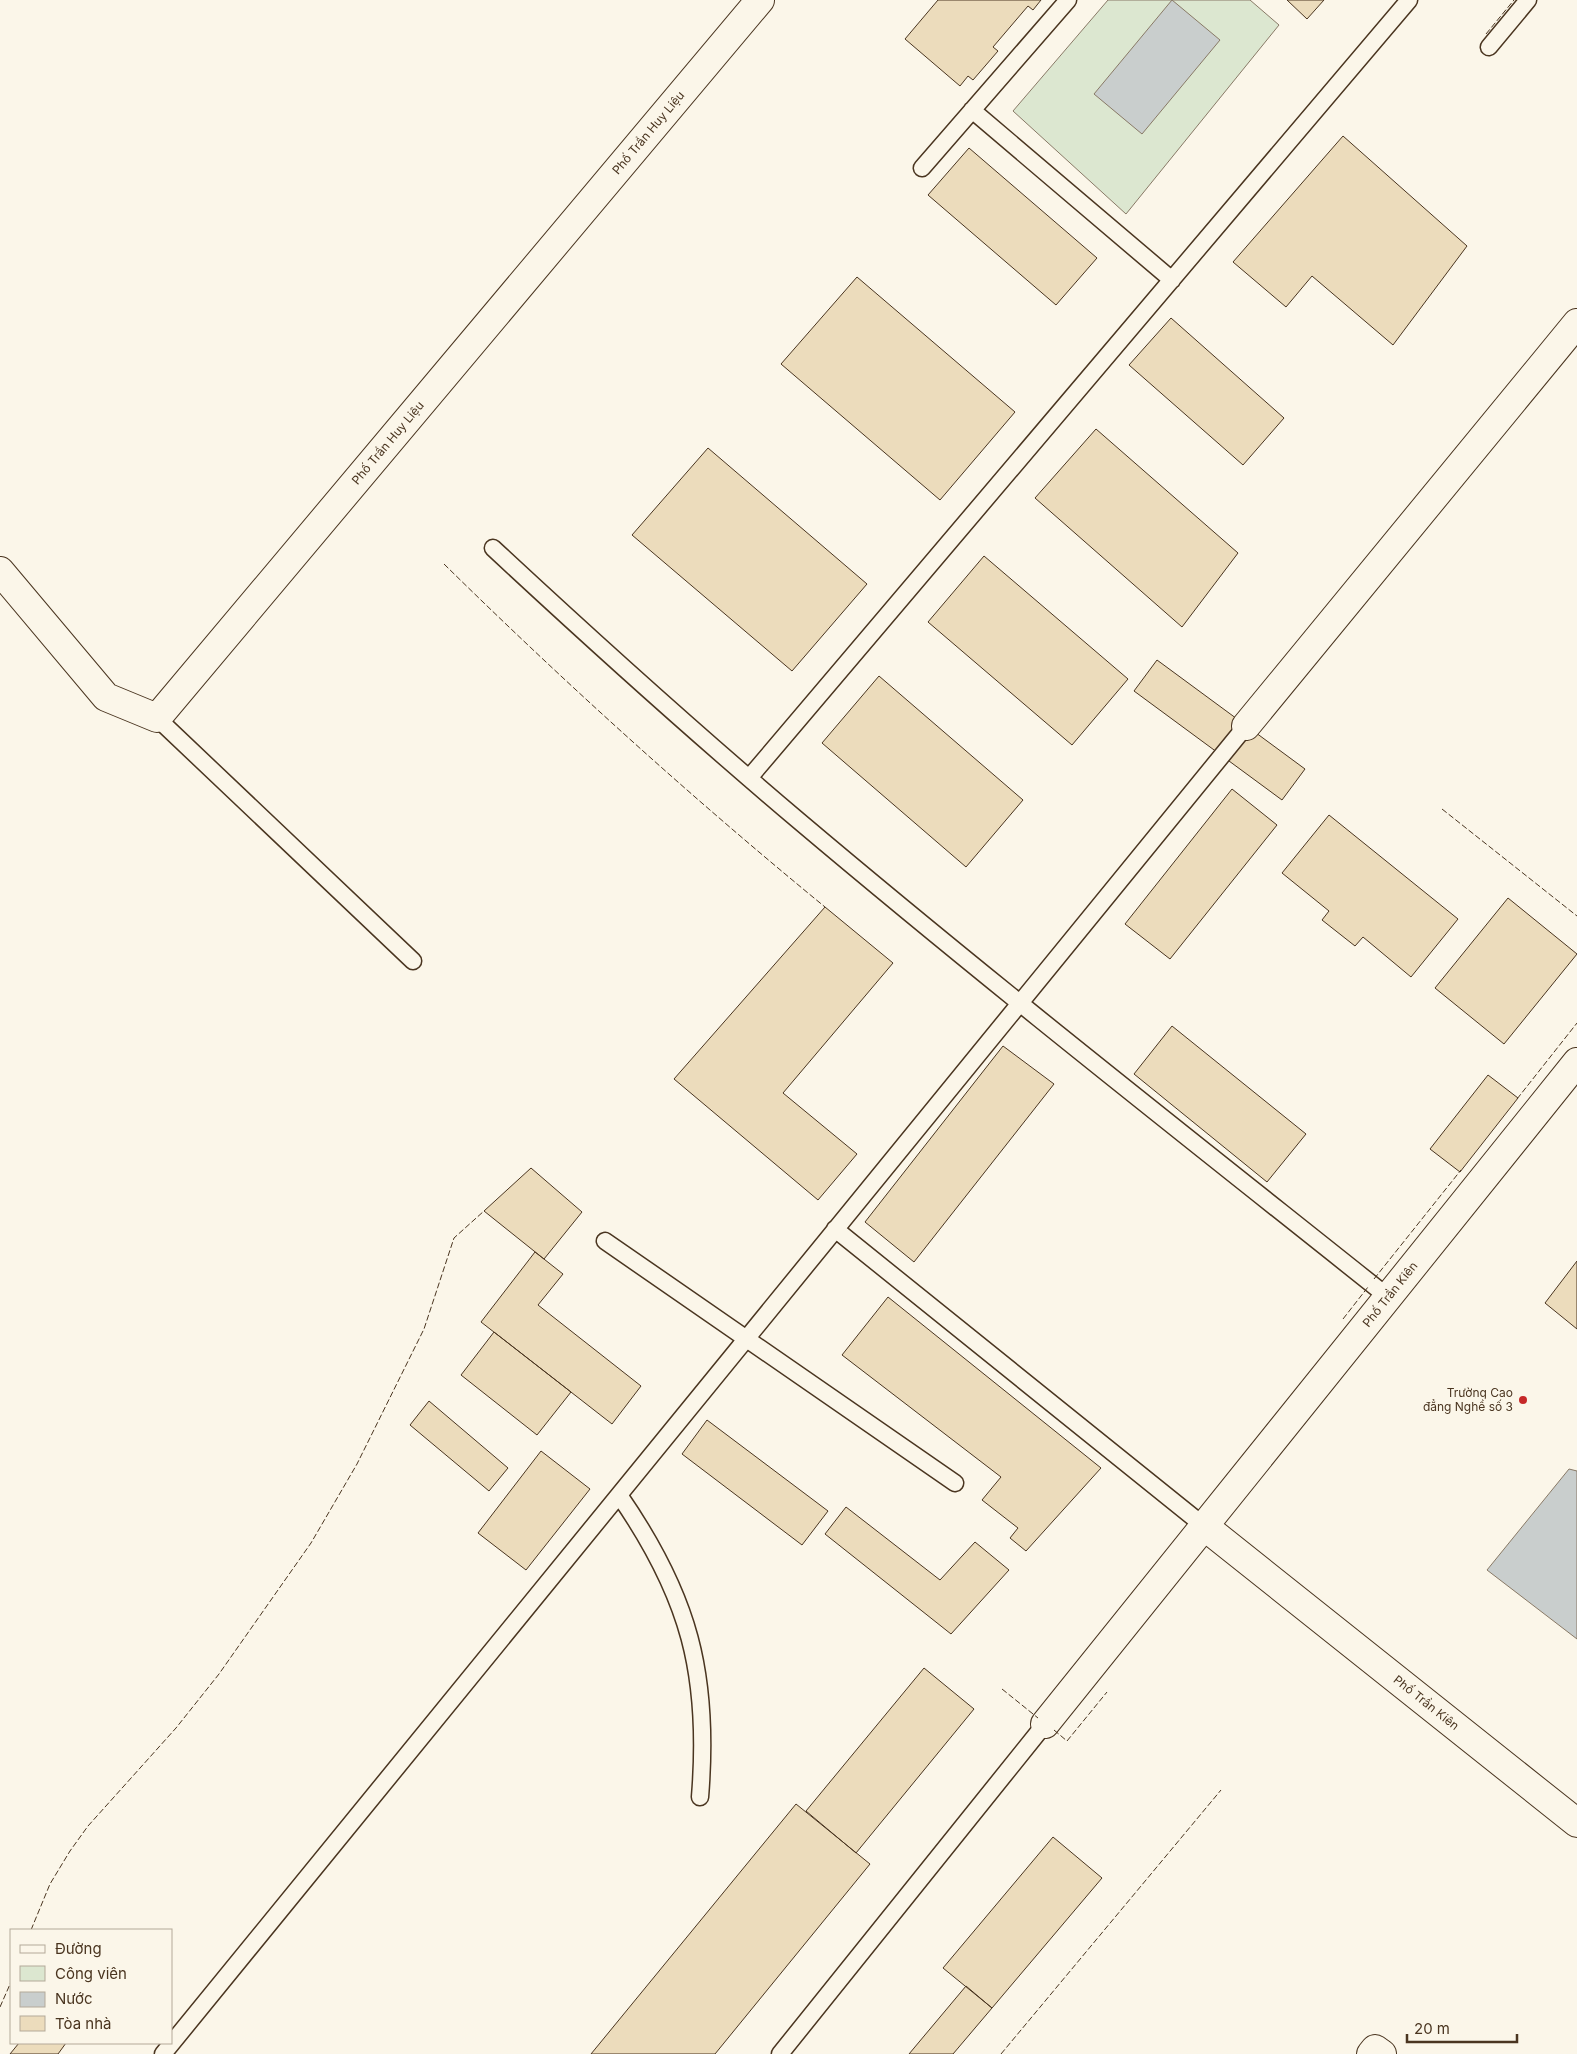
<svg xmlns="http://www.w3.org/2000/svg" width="1577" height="2054" font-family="Inter,sans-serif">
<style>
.green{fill:#dce7d0;stroke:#887966}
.water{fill:#c9cecd;stroke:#887966}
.building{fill:#ecdcbc;stroke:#4a3520}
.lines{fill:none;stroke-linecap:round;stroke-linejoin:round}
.service-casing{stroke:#4a3520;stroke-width:19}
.minor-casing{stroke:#4a3520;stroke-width:30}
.service{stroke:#fbf6e9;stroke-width:16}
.minor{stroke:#fbf6e9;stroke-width:28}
.fence{stroke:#4a3520;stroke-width:1;stroke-dasharray:6 2.5;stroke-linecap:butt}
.poi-dot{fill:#c62828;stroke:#fbf6e9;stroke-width:2}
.labels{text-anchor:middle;stroke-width:4;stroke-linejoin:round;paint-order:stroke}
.street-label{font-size:12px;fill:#4a3520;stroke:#fbf6e9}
.poi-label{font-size:12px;fill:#4a3520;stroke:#fbf6e9;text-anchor:end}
</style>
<rect width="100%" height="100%" fill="#fbf6e9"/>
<path class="green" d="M1108 0H1250L1279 25 1126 214 1013 111Z"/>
<path class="water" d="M1172 0 1220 40 1142 134 1094 94Z
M1569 1469 1577 1471V1639L1487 1570Z"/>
<path class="building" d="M938 0H1041L1033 10 1028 6 993 47 998 51 973 80 968 76 960 86 905 39Z
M1287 0H1324L1307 19Z
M1343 136 1467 246 1393 345 1312 276 1286 307 1233 262Z
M969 148 1097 258 1056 305 928 195Z
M857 277 1015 412 940 500 781 364Z
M1171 318 1284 418 1243 465 1129 365Z
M1096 429 1238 553 1182 627 1035 498Z
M708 448 867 584 792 671 632 535Z
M984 556 1128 679 1072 745 928 622Z
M1157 660 1305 769 1282 800 1134 691Z
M879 676 1023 800 966 867 822 743Z
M1232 789 1277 825 1170 959 1125 924Z
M1329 815 1458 919 1411 977 1363 937 1355 946 1322 920 1329 911 1282 873Z
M1508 898 1577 954 1504 1044 1435 988Z
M825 907 893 963 783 1093 857 1154 818 1200 674 1079Z
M1172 1026 1306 1134 1267 1182 1134 1074Z
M1003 1046 1054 1084 914 1262 865 1222Z
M1488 1075 1518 1098 1460 1172 1430 1149Z
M531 1168 582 1212 544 1259 484 1211Z
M535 1252 563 1274 538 1305 641 1386 612 1424 481 1322Z
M1577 1261V1329L1545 1303Z
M888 1297 1101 1468 1026 1551 1010 1538 1018 1528 982 1500 1001 1477 842 1355Z
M494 1332 571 1392 537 1435 461 1375Z
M429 1401 508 1468 489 1491 410 1425Z
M707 1420 828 1511 802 1545 682 1454Z
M541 1451 590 1489 526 1570 478 1533Z
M846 1507 940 1580 975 1542 1009 1570 951 1634 825 1534Z
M924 1668 974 1709 856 1853 806 1811Z
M796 1804 870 1864 715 2054H591Z
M1053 1837 1102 1878 992 2008 943 1968Z
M966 1986 992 2008 953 2054H909Z
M19 2043H66L58 2054H10Z"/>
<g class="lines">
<defs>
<path id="service" d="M1489 47 1528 0
M972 110 1172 280
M922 168 1068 0
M493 548C593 641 695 733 799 821 992 984 1191 1140 1388 1297
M157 718 413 961
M749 778 1409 0
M835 1229 1204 1526
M605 1241 955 1483
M619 1495C689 1596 710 1674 700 1797
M163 2054 1246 726
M780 2054 1045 1724"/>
<g id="minor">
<path id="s1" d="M0 571 106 697 157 718 760 0"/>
<path d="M1246 726 1577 323"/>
<path id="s2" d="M1204 1526 1577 1823"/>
<path id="s3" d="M1045 1724 1577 1062"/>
<path d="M1371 2054 1375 2049 1382 2054"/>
</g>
</defs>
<use href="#service" class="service-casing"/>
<use href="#minor" class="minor-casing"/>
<use href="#service" class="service"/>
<use href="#minor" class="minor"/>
<path class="fence" d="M1486 34 1514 0
M444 564C566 684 692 798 825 907
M1442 809 1577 916
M1517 1099 1577 1023
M1374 1279 1461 1170
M1343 1319 1368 1287
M1002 1689 1038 1718
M1054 1730 1067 1741 1107 1692
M31 1930 50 1884 70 1851 88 1826 176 1728 219 1674 311 1543 357 1464 424 1329 454 1238 484 1211
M0 2007 11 1982
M1001 2054 1221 1790"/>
</g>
<circle class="poi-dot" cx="1523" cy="1400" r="5"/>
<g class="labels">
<g class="street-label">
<text dy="4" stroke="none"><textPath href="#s1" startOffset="984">Phố Trần Huy Liệu</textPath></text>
<text dy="4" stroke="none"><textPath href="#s1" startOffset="579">Phố Trần Huy Liệu</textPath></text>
<text dy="4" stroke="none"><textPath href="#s3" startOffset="551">Phố Trần Kiên</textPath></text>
<text dy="4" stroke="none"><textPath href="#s2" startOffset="284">Phố Trần Kiên</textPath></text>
</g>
<g class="poi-label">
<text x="1513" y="1397">Trường Cao<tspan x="1513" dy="14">đẳng Nghề số 3</tspan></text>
</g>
</g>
<rect x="10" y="1929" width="162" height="115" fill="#fbf6e9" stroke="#b4a999"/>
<rect x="20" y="1945" width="25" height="8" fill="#fbf6e9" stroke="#b4a999"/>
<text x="55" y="1954" font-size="15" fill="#4a3520">Đường</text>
<rect x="20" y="1966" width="25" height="15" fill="#dce7d0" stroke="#b4a999"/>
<text x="55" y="1979" font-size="15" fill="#4a3520">Công viên</text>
<rect x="20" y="1992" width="25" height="15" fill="#c9cecd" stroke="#b4a999"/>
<text x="55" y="2004" font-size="15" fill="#4a3520">Nước</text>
<rect x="20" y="2016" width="25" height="15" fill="#ecdcbc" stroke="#b4a999"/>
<text x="55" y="2029" font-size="15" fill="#4a3520">Tòa nhà</text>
<path d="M1407 2034v8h110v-8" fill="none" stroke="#4a3520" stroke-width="2.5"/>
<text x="1414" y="2034" font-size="15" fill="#4a3520" stroke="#fbf6e9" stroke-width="4" paint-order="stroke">20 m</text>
</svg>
